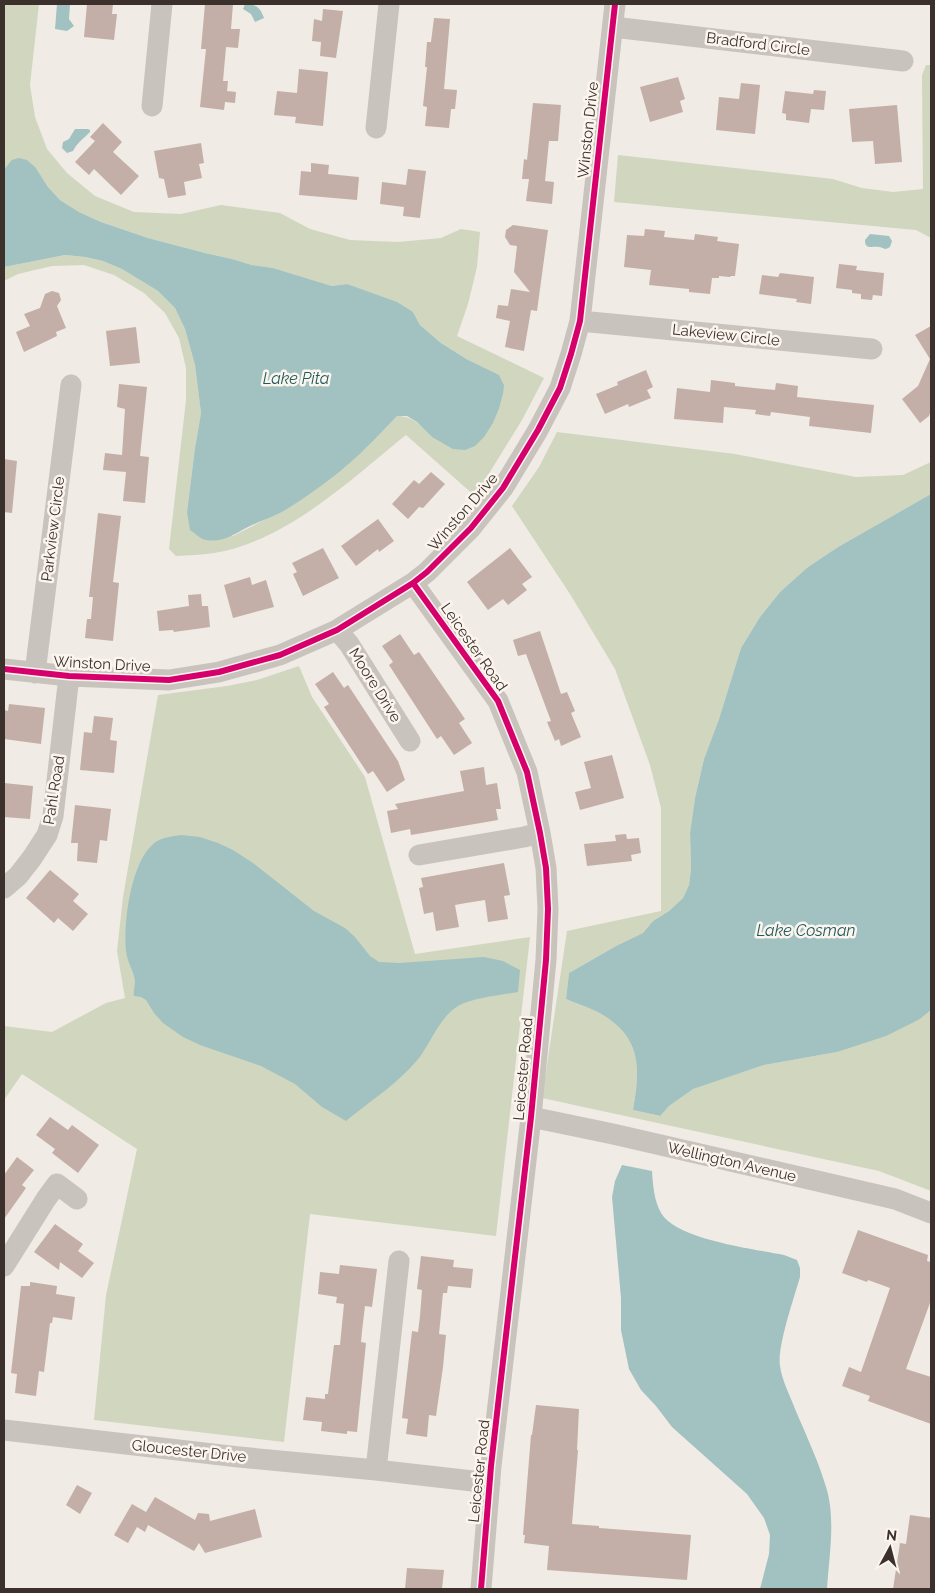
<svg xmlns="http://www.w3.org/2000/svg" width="935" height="1593" font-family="Raleway,sans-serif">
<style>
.green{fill:#d1d6bf}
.water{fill:#a1c2c1}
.building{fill:#c3afa7}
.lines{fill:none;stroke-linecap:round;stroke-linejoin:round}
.minor{stroke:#c9c3be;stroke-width:21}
.cycleway-casing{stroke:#fbf5ee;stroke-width:9}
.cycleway{stroke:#d6006c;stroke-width:6}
.labels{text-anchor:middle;stroke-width:5;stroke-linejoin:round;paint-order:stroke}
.street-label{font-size:15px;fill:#3b302b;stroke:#fbf5ee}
.water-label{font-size:16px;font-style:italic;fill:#1f5a5e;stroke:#fbf5ee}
</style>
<rect width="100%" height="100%" fill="#f0ebe5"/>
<path class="green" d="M4 4H39L30 85 35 117 47 149 67 173 95 196 134 212 181 214 221 205 280 213 310 229 350 240 398 242 441 238 461 229 480 232 477 267 468 304 457 336 544 378 522 420 475 496 406 435C350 480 287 541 214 553 201 555 188 555 176 556L169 549 186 400V368L179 338 165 313 144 293 114 275 84 265 52 266 18 274 4 281V267L65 255 85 257 103 261 122 269 158 291 175 308 185 329 195 365 201 413 195 448 187 512 233 536 270 517 326 481 367 447 381 430 397 416C414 416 421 426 432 437L493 423 499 409 503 394 468 360 441 343 420 325 413 312 347 284 332 286 273 268 252 265 232 259 205 253 148 238 101 222 79 212 60 200 48 187 36 168 7 165 4 169Z
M926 65H931V238L916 230 614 202 618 155 833 179 862 188 893 192 923 189 922 75Z
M557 432 735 454 856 477 903 475 931 462V494L838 547 808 567 780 592 760 617 741 648 719 719 704 759 695 798 690 833 691 869 689 885 683 898 669 911 653 921 643 933 616 946 569 973 566 999C580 1005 597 1010 609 1019 643 1043 639 1073 633 1110L659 1116 669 1106 692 1089 764 1065 837 1052 920 1019 931 1010V1191L879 1171 542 1098 567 931 661 911V808L650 765 615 669 570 594 512 506 539 467Z
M299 666 312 697 365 777 415 954 530 937 496 1236 310 1214 284 1442 94 1420 106 1295 137 1149 22 1074 4 1100V1026L52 1032 106 1003 125 998 117 951 123 897 158 695 227 686 257 680Z"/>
<path class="water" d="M57 4H70L69 19 74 26 67 31 55 29Z
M245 4C256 4 260 7 264 18L255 22 251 14 243 9Z
M75 129H88L90 130V132C84 138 77 143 73 151L67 153 62 148 63 142 69 139Z
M19 158 27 160 36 168 48 187 60 200 79 212 101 222 148 238 205 253 232 259 252 265 273 268 332 286 347 284 397 302 413 312 420 325 441 343 468 360 499 375 504 385 503 394 499 409 493 423 484 437 475 446 465 450 453 449 432 437 417 422 407 416H397C387 426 378 436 368 446 345 469 317 490 290 507 277 516 262 520 248 527 234 534 223 543 206 540 200 539 195 533 190 530L187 512 195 448 201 413 195 365 185 329 175 308 158 291 122 269 103 261 85 257 65 255 4 267V169L12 160Z
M870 234 889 236 892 241 890 247 886 249C884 249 881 247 879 247 872 246 865 250 865 240Z
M931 494V1010L920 1019 886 1036 837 1052 764 1065 693 1089 669 1106 660 1116 633 1110C639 1074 643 1043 609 1019 597 1010 580 1005 566 999L569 973 616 946 643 933 653 921 669 911 683 898 689 885 691 869 690 833 695 798 704 759 719 719 741 648 760 617 780 592 808 567 838 547Z
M181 835 200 837 218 843 233 850 253 863 314 911 345 928 355 937 370 956 379 962 399 963 484 957 503 961 520 970 518 992C502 995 472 998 458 1006 440 1017 431 1042 419 1058 399 1083 370 1101 346 1121L322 1107 295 1084 261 1066 200 1045 183 1037 163 1023 154 1013 146 1000 141 997 134 996C133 991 135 987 135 981 134 971 127 962 126 951 123 924 131 854 159 840 166 837 174 836 181 835Z
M622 1165 652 1171C653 1186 654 1200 661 1213 677 1240 755 1249 784 1255L797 1260 800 1268V1277C794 1298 777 1347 780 1366 782 1381 790 1395 795 1409 806 1435 818 1460 826 1487 836 1518 829 1558 827 1589H760L769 1554 770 1535 764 1518 747 1494 672 1427 656 1406 641 1390 629 1369 621 1330V1298L612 1197 615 1181Z"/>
<path class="building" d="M87 4H113L112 14H117L114 40 84 37Z
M205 4H233L231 29H240L238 48 226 47 223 81H228L227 91 236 92 235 103 225 102 224 110 200 107 206 49H201Z
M323 9 343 11 336 58 320 56 321 42 312 41 314 19 322 21Z
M434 18 450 19 444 89 457 90 455 109H451L449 128 425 126 427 107 423 106 427 67H425L427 42H431Z
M299 69 328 72 323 126 295 123 296 117 274 115 277 91 297 93Z
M678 77 685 99 680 101 683 112 650 122 640 87Z
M741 83 760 85 755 134 716 130 719 97 739 99Z
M814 90 826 91 824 110 811 109 809 123 786 120V114L782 113 785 91 813 94Z
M533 103 561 105 558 141H549L545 181 554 182 552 204 526 201 529 179H522L524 159 527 160Z
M897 105 902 162 875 164 873 141 852 142 849 109Z
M103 123 122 142 113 152 139 176 121 195 94 169 89 175 75 162 95 141 90 137Z
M201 143 204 163 199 164 202 178 184 182 186 195 168 198 164 179 159 178 154 151Z
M311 163 329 165 328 174 359 177 357 200 299 195 301 171 311 172Z
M408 169 426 171 420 218 403 216 404 207 380 204 382 182 406 185Z
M513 225 548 230 537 311 531 310 524 351 505 347 510 321 496 318 498 305 508 306 511 289 530 292 514 272 517 246 510 245 505 237 506 230Z
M645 229 665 231 664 237 694 240 695 234 718 237 717 241 739 244 735 276H731L730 277 719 276V278H712L710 294 689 292V289L649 285 651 270 624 267 627 235 644 236Z
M839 264 857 266 856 270 884 273 882 296 873 295 872 300 861 299V294L852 293V290L836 288Z
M780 273 814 277 811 304 796 302 797 299 759 294 762 275 778 277Z
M52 291 59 293 61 300 57 306 66 328 56 332 57 336 24 352 16 332 30 326 24 314 40 308 45 294Z
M931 326V410L929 416 920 423 902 399 918 386 930 359 915 335Z
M136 327 140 363 110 366 106 331Z
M646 370 653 387 647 390 651 398 629 407 628 404 605 414 596 394 618 385 617 382Z
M711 380 735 383V386L775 390 776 383 798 386 797 397 874 405 871 433 809 426 810 417 771 412 770 416 755 414 756 410 724 407 723 423 674 419 677 388 710 392Z
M119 384 147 387 140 456 149 457 145 503 123 501 126 472 103 470 105 453 122 455 125 409 117 407Z
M4 459 17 461 12 513 4 512Z
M431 472 445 484 423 508 419 507 408 519 392 504 414 480 419 484Z
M98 513 121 516 113 582 119 583 113 641 85 638 87 619H91L93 597H89Z
M378 519 394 541 379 552 378 549 356 566 341 546Z
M323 548 339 578 303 596 293 574 297 572 292 563Z
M510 548 532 577 522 584 527 590 508 605 503 599 488 610 467 582Z
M250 577 252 585 266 580 274 607 233 618 224 585Z
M201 594 202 606H208L210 627 174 632 173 630 159 631 157 611 189 606 188 595Z
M540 631 561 694 567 692 575 711 571 713 581 737 561 746 559 739 555 741 547 722 551 721 526 654 518 656 513 640Z
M400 634 414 655 419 652 465 719 459 723 472 743 454 755 441 736 437 739 389 665 393 662 382 646Z
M333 672 344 688 348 685 398 761 405 780 387 792 373 771 368 774 324 707 329 704 315 684Z
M9 704 45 708 41 744 4 739V710L8 711Z
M94 716 113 718 110 740 117 741 114 773 80 770 84 732 92 733Z
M612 755 624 798 580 810 575 792 591 788 584 762Z
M484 767 486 785 497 783 501 809H496L498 820 411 835 410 829 391 833 387 811 398 809 395 804 464 791 460 771Z
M4 783 33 786 30 819 4 817Z
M75 805 111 809 107 841 100 840 97 863 77 861 78 843H71Z
M626 834 627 839 639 838 641 853 631 855 632 861 587 866 584 844 616 841 615 835Z
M504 863 510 895 504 896 508 919 488 922 485 900 466 903 455 905 459 927 436 931 433 912 424 914 419 888 423 887 421 878Z
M50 870 79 894 73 901 88 914 73 931 58 918 54 923 26 898Z
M50 1117 68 1130 72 1125 99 1145 78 1173 52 1153 55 1149 36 1135Z
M17 1157 34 1170 22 1185 26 1188 4 1219V1175Z
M55 1224 83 1244 78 1251 94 1263 82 1278 60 1262 59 1270 34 1252Z
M858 1230 928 1255 927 1261 931 1262V1300L906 1369 931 1377V1424L868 1401 870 1396 842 1386 849 1367 861 1372 890 1288 868 1280 867 1282 842 1273Z
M421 1256 454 1260 453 1267 473 1269 471 1288 448 1286 447 1293H443L439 1334 446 1335 443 1367 436 1416 429 1415 427 1437 406 1434 408 1419 402 1418 412 1331 418 1332 420 1316 422 1290 417 1289Z
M340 1265 377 1269 372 1307 365 1306 362 1331 361 1342 366 1343 357 1432 347 1431V1434L321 1431 322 1422 303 1420 306 1397 325 1399V1394H328L334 1345H340L344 1304 336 1303 337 1297 318 1294 320 1272 339 1274Z
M30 1282 57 1286 56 1294 75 1297 72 1320 53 1317 52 1323H50L44 1372 39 1371 36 1396 15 1393 17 1374 11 1373 21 1286H30Z
M536 1405 579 1409 577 1450H578L572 1524 599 1526V1528L691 1535 687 1580 547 1570 549 1546 524 1543 525 1535H523L531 1435H532Z
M77 1485 92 1493 80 1514 66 1505Z
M155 1497 195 1520 198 1513 209 1514 210 1521 255 1509 262 1537 205 1553 199 1543 194 1551 148 1525 145 1532 137 1527 128 1543 114 1535 132 1504 146 1512Z
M910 1515 931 1518V1589H893L900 1543 906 1544Z
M407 1568 444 1570 442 1589H405Z"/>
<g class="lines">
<path class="minor" d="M613 27 903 61
M152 106 162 4
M376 128 389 4
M580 321 872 349
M413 583 498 701 527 772 540 833 546 868 548 909 546 960 531 1117 491 1466 481 1589
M337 630 349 644 410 741
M4 669 69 676 169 680 219 672 280 655 337 630 413 583 427 572 471 528 503 488 538 430 560 388 571 354 580 321 615 4
M35 673 71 385
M419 855 524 837 540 833
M4 888 18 876 32 858 47 835 53 816 69 676
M531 1117 613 1134 839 1186 895 1199 931 1213
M4 1266 46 1199 57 1184 77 1199
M4 1430 239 1457 376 1470 490 1483
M376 1470 399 1261"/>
<defs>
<path id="cycleway" d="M413 583 498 701 527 772 540 833 546 868 548 909 546 960 531 1117 491 1466 481 1589
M4 669 69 676 169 680 219 672 280 655 337 630 413 583 427 572 471 528 503 488 538 430 560 388 571 354 580 321 615 4"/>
</defs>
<use href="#cycleway" class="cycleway-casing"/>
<use href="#cycleway" class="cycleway"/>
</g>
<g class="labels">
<g class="street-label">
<text transform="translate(758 44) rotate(7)" y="5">Bradford Circle</text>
<text transform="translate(588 130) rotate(-84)" y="5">Winston Drive</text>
<text transform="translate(726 335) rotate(6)" y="5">Lakeview Circle</text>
<text transform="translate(463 512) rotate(-49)" y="5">Winston Drive</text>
<text transform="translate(53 529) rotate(-83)" y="5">Parkview Circle</text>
<text transform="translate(474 647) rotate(55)" y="5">Leicester Road</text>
<text transform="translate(102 664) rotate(3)" y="5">Winston Drive</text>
<text transform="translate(375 685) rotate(58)" y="5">Moore Drive</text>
<text transform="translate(54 790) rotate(-81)" y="5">Pahl Road</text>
<text transform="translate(523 1069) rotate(-85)" y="5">Leicester Road</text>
<text transform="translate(732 1162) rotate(13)" y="5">Wellington Avenue</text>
<text transform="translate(189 1451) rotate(6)" y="5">Gloucester Drive</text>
<text transform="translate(479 1471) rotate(-84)" y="5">Leicester Road</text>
</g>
<g class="water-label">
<text x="296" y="384">Lake Pita</text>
<text x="806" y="936">Lake Cosman</text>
</g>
</g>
<rect width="935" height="1593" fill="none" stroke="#3b302b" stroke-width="10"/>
<g transform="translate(890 1548) rotate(7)" stroke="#fbf5ee" stroke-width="4" paint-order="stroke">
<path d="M0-4L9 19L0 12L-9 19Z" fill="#3b302b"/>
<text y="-8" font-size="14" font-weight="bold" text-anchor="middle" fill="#3b302b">N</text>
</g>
</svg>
